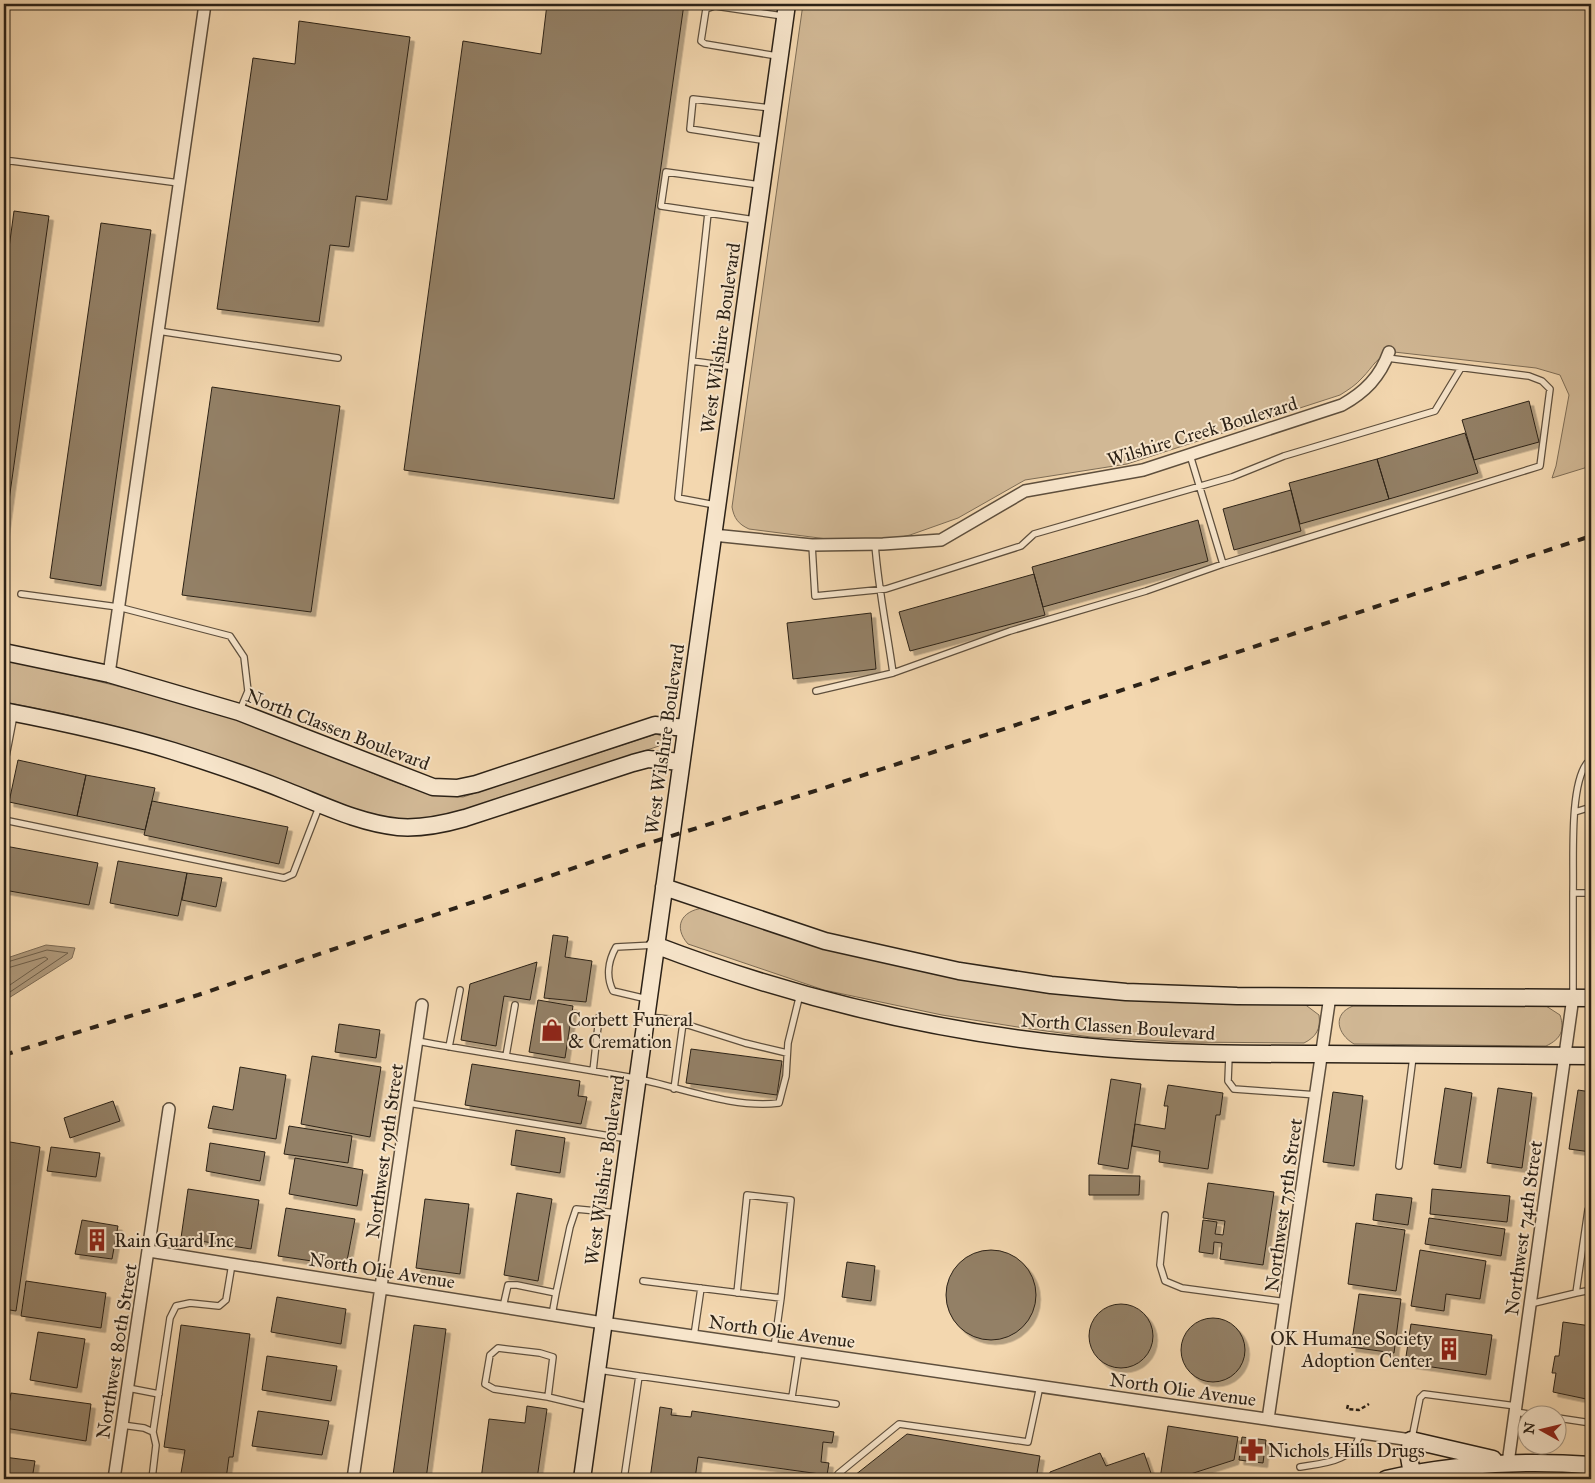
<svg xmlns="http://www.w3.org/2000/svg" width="1595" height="1483" font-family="'IM FELL Great Primer',serif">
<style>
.green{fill:#d1b895;stroke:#7e6d56}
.water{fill:#af997b;stroke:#7b6953}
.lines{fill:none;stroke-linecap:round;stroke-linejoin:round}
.shore{stroke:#6e5e49;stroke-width:1}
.building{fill:#938066;stroke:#2c2217;filter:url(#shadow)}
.lane-casing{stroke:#5e4f3d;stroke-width:8}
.street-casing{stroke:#5e4f3d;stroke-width:14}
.secondary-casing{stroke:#2c2217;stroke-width:19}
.path{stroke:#2c2217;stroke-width:2.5;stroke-dasharray:4 2.5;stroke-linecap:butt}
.lane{stroke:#f7e5cb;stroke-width:5.5}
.street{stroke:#f7e5cb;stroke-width:11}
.secondary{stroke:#f7e5cb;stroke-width:16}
.rail{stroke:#2c2217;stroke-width:4;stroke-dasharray:9 9;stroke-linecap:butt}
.labels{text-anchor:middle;stroke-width:4;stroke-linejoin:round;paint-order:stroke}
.street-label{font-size:19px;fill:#2c2217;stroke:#f7e5cb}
.poi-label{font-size:19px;fill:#2c2217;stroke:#f7e5cb;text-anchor:start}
</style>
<defs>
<filter id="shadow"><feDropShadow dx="4.5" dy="4.5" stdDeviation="0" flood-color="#0004"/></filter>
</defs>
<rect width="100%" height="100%" fill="#f3d7af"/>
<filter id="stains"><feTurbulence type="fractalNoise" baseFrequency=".004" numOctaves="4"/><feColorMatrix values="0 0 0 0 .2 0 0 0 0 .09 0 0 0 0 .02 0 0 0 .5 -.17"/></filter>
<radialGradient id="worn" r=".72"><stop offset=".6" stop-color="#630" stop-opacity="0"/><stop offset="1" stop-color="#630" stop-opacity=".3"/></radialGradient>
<path class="green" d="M803 4H1591V466L1552 478 1556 466 1569 395 1560 375 1536 368 1394 352C1377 355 1374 366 1362 378 1356 385 1348 390 1340 395L1127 464 1025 480 958 518 910 535 893 539 835 540 749 529C738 524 734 518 732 507Z
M4 660C102 681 201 705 295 740 348 759 406 796 463 797L656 734 664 737 659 746 450 815C427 820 402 822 378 817 355 812 332 801 310 792 275 778 240 764 203 752 139 731 71 714 4 702Z
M703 908C839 955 980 989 1125 999 1184 1004 1243 1003 1303 1003L1319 1015C1321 1029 1316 1037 1304 1043L1182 1042 1091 1037 1024 1028 942 1015 824 990 688 944C673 927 681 911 703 908Z
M1353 1006H1546L1560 1015C1565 1030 1561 1039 1546 1046L1354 1044C1337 1034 1332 1014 1353 1006Z"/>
<path class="water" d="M46 945 75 948 72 958 4 1001V959Z"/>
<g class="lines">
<path class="shore" d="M4 963 47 950 68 953 4 996
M4 969 45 957 48 959 4 989"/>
</g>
<path class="building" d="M547 4H684L614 499 404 470 463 41 541 54Z
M299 21 410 37 387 200 356 196 349 247 330 245 319 322 217 309 253 58 295 64Z
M14 211 49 216 4 536V285Z
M101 223 151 230 101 586 50 578Z
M212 387 340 406 311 612 182 595Z
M1529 401 1539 442 1474 460 1462 420Z
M1465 433 1478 473 1389 499 1377 459Z
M1377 459 1389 499 1300 524 1289 483Z
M1291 490 1301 531 1234 550 1223 509Z
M1198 520 1208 561 1043 607 1032 567Z
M1034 574 1045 615 910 651 899 612Z
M871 613 876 669 793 679 787 623Z
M18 760 86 775 77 816 9 802Z
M86 775 155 788 145 830 77 816Z
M152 801 288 827 279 864 144 835Z
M5 846 98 863 89 905 4 890Z
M118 861 187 873 178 916 110 903Z
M187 873 222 878 216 907 182 900Z
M553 935 568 937 565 957 592 961 586 1002 544 998Z
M537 962 530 1000 504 996 496 1046 461 1040 470 984Z
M538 1000 573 1006 565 1058 529 1052Z
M339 1024 380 1030 376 1058 335 1052Z
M691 1049 782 1061 777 1095 686 1083Z
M312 1056 381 1067 370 1137 301 1124Z
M472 1064 580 1081 578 1096 587 1097 581 1124 465 1105Z
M240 1067 286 1075 276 1139 208 1128 213 1106 233 1110Z
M1111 1079 1141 1084 1128 1169 1098 1164Z
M1168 1085 1223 1093 1220 1115H1216L1208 1169 1159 1162 1160 1151 1132 1146 1135 1124 1165 1129 1168 1106H1164Z
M1445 1088 1472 1093 1461 1168 1434 1164Z
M1498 1088 1532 1093 1522 1168 1487 1163Z
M1578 1090 1591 1092V1152L1569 1149Z
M1333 1092 1363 1096 1354 1166 1323 1162Z
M113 1101 120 1121 70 1138 64 1118Z
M289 1126 352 1136 348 1163 284 1154Z
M516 1130 565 1138 560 1173 511 1165Z
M4 1141 40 1147 16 1311 4 1309Z
M210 1143 265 1152 260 1181 206 1171Z
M51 1147 100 1153 96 1177 47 1171Z
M295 1158 363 1170 357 1206 289 1194Z
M1089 1175 1140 1176 1139 1195H1089Z
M1208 1183 1274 1192 1263 1265 1220 1259 1222 1243 1214 1242 1213 1254 1199 1252 1203 1220 1217 1222 1215 1234 1223 1235 1225 1221 1203 1218Z
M188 1189 259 1200 251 1249 181 1238Z
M1432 1189 1510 1196 1507 1222 1430 1214Z
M517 1193 552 1199 538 1281 504 1275Z
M1376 1194 1412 1198 1408 1225 1373 1220Z
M425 1199 469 1204 460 1274 416 1268Z
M286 1208 355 1219 346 1266 278 1256Z
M1429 1218 1505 1229 1501 1256 1425 1244Z
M82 1220 118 1226 112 1259 75 1254Z
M1356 1223 1405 1230 1396 1291 1348 1284Z
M946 1295a45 45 0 1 1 90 0a45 45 0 1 1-90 0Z
M1420 1250 1486 1261 1480 1299 1446 1294 1444 1311 1411 1306Z
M847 1262 875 1266 871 1301 842 1297Z
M26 1281 106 1293 101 1328 21 1316Z
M1359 1294 1401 1299 1394 1353 1351 1347Z
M277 1297 346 1309 341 1344 271 1332Z
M1089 1336a32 32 0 1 1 64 0a32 32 0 1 1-64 0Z
M1181 1350a32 32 0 1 1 64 0a32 32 0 1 1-64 0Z
M1563 1322 1591 1326V1400L1553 1392 1556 1373H1552L1555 1356H1559Z
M1411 1324 1492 1335 1486 1375 1405 1363Z
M181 1325 250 1334 233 1457H229L226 1479H180L185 1450 164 1447Z
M414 1325 446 1329 426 1479 393 1475Z
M38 1332 85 1339 77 1388 30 1380Z
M267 1356 337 1366 331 1401 262 1390Z
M11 1393 91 1404 86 1441 5 1428Z
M527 1406 547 1409 537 1479H481L489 1419 525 1423Z
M660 1407 672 1409 671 1415 691 1417 692 1411 834 1432 832 1443 823 1442 821 1462 829 1463 827 1475 698 1457 695 1479H650Z
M258 1411 329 1421 322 1455 252 1446Z
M1168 1426 1238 1437 1234 1460 1175 1479H1160Z
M907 1434 1040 1456 1036 1479H850Z
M1242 1437 1266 1440 1263 1463 1239 1460Z
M1100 1453 1106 1466 1144 1453 1153 1479H1049L1050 1472Z
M4 1457 35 1461 32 1479H4Z"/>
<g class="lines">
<defs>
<path id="lane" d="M777 56 705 44 701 41 706 9 715 6 783 16
M767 141 690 129 693 99 770 108
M4 160 179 183
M4 185 7 160
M708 213 692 361 736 367
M755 220 661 206 666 172 760 185
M158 331 338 358
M692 361 678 498 715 505
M1190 455 1223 564
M875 544C878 587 887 630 893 673L1010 631 1146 591 1223 564 1540 466 1550 389 1542 381 1529 376 1387 358
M812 545 815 596 886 589 1021 546 1034 534 1232 477 1284 456 1435 411 1461 368
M21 594 118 607 230 636 244 657 248 691 240 710
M816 691 893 673
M4 767 14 715
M1575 812 1591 807
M4 820 284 878 293 874 319 807
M1573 893C1574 862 1569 786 1587 763L1591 761
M1573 995V893H1591
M647 999 613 991C606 977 608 961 616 947L655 945
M647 1017 669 1019 745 1043 787 1053
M417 1041C489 1054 562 1065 634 1078 680 1087 733 1109 779 1103L786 1076 788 1043 800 994
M449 1047 460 990
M506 1056 515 1005
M1229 1056 1228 1081 1234 1089 1317 1095
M593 1071 599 1017
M674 1089 683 1023
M408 1103 628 1139
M1399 1166 1413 1057
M1165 1215 1160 1265 1165 1281 1182 1288 1287 1302
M643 1281 781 1298 774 1348
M737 1293 747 1195 791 1200 781 1298
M1576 1293 1591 1290
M1530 1304 1576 1293 1588 1210H1591
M503 1307 508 1285H517L556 1293 570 1227 576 1209 618 1213
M552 1315 556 1293
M694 1336 701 1288
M599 1370 639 1376
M128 1388 159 1394
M548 1397 494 1389 485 1384 490 1355 498 1348 540 1353 553 1357 548 1397 590 1407
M792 1397 799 1351
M1515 1412 1542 1416
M1558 1418 1591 1423
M122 1425 144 1428 153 1432 156 1445 152 1479
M153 1432 170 1318 176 1306 190 1303 219 1306 226 1300 232 1264
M1412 1438 1420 1398 1424 1394 1516 1406
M1300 1467C1325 1463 1355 1462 1360 1432
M624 1479 639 1376 836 1404
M838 1479V1474L899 1424 1028 1442 1040 1386"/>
<path id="street" d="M713 535 812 545 883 544 941 540 1025 491 1143 470 1342 405C1365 392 1380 377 1389 352
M109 674 205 4
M149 1251 603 1323 1411 1440
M1268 1419 1330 996
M1508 1463 1573 997
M114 1479 169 1109
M353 1479 422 1005"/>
<path id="secondary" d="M4 652 109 674 239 712 433 787 457 788 476 784 655 725 686 728
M4 711C61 722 118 734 173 751 211 763 250 776 287 791 323 805 359 823 398 827 421 829 444 824 465 818L633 763 648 759 681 762
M664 887 825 941 959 971 1051 985 1126 992 1237 996 1591 998
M655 945C791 997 935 1032 1081 1046 1161 1054 1243 1054 1324 1054 1413 1055 1502 1055 1591 1056
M1412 1474 1409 1457 1411 1440 1493 1459
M582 1479 787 4
M1386 1479C1453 1464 1522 1460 1591 1465"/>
</defs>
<use href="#lane" class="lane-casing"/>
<use href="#street" class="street-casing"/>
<use href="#secondary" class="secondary-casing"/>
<path class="path" d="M1348 1405 1347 1409 1359 1410 1369 1404"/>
<use href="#lane" class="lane"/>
<use href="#street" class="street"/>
<use href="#secondary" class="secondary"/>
<path class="rail" d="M4 1055 198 995 630 849 818 790 1591 536"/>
</g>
<defs>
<symbol id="shop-bare" viewBox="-9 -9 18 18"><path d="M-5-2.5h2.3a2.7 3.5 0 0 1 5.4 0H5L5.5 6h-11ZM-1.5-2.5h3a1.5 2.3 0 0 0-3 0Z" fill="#8f2418" stroke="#f7e5cb" stroke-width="2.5" paint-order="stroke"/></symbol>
<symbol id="building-bare" viewBox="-9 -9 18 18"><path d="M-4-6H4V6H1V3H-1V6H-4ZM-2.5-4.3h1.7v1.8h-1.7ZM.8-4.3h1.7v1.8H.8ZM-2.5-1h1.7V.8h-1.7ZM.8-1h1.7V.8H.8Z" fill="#8f2418" stroke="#f7e5cb" stroke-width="2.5" paint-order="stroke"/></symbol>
<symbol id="pharmacy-bare" viewBox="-9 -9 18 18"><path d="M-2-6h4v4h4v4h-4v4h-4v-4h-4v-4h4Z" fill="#8f2418" stroke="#f7e5cb" stroke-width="2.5" paint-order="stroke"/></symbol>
</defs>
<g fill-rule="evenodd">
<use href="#shop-bare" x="536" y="1014" width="32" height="32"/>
<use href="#building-bare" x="81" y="1224" width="32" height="32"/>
<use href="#building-bare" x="1433" y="1333" width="32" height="32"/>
<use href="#pharmacy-bare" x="1236" y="1434" width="32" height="32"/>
</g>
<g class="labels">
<g class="street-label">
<text transform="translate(720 338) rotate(-82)" y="7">West Wilshire Boulevard</text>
<text transform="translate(1202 431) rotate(-17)" y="7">Wilshire Creek Boulevard</text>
<text transform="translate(338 729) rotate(21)" y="7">North Classen Boulevard</text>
<text transform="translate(664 739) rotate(-82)" y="7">West Wilshire Boulevard</text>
<text transform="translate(1118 1026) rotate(4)" y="7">North Classen Boulevard</text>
<text transform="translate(384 1151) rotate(-82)" y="7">Northwest 79th Street</text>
<text transform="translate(604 1170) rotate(-82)" y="7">West Wilshire Boulevard</text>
<text transform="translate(1283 1205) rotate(-82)" y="7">Northwest 75th Street</text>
<text transform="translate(1523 1228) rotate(-82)" y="7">Northwest 74th Street</text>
<text transform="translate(382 1270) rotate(9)" y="7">North Olie Avenue</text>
<text transform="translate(782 1331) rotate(8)" y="7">North Olie Avenue</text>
<text transform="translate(116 1351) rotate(-81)" y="7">Northwest 80th Street</text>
<text transform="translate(1183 1389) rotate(8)" y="7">North Olie Avenue</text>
</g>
<g class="poi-label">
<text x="568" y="1026">Corbett Funeral<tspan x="568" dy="22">&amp; Cremation</tspan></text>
<text x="114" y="1247">Rain Guard Inc</text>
<text x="1432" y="1345" text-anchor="end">OK Humane Society<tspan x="1432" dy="22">Adoption Center</tspan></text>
<text x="1268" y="1457">Nichols Hills Drugs</text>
</g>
</g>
<rect width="1595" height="1483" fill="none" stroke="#f3d7af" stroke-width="20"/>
<rect x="5" y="5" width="1585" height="1473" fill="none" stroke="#2c2217" stroke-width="2.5"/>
<rect x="10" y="10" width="1575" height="1463" fill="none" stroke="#2c2217"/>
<g transform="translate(1542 1430) rotate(278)"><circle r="24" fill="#f7e5cb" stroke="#a69783"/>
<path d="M0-4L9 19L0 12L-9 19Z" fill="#8f2418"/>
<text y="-8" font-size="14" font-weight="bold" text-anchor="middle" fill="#2c2217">N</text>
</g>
<rect width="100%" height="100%" filter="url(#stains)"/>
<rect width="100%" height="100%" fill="url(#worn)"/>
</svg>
